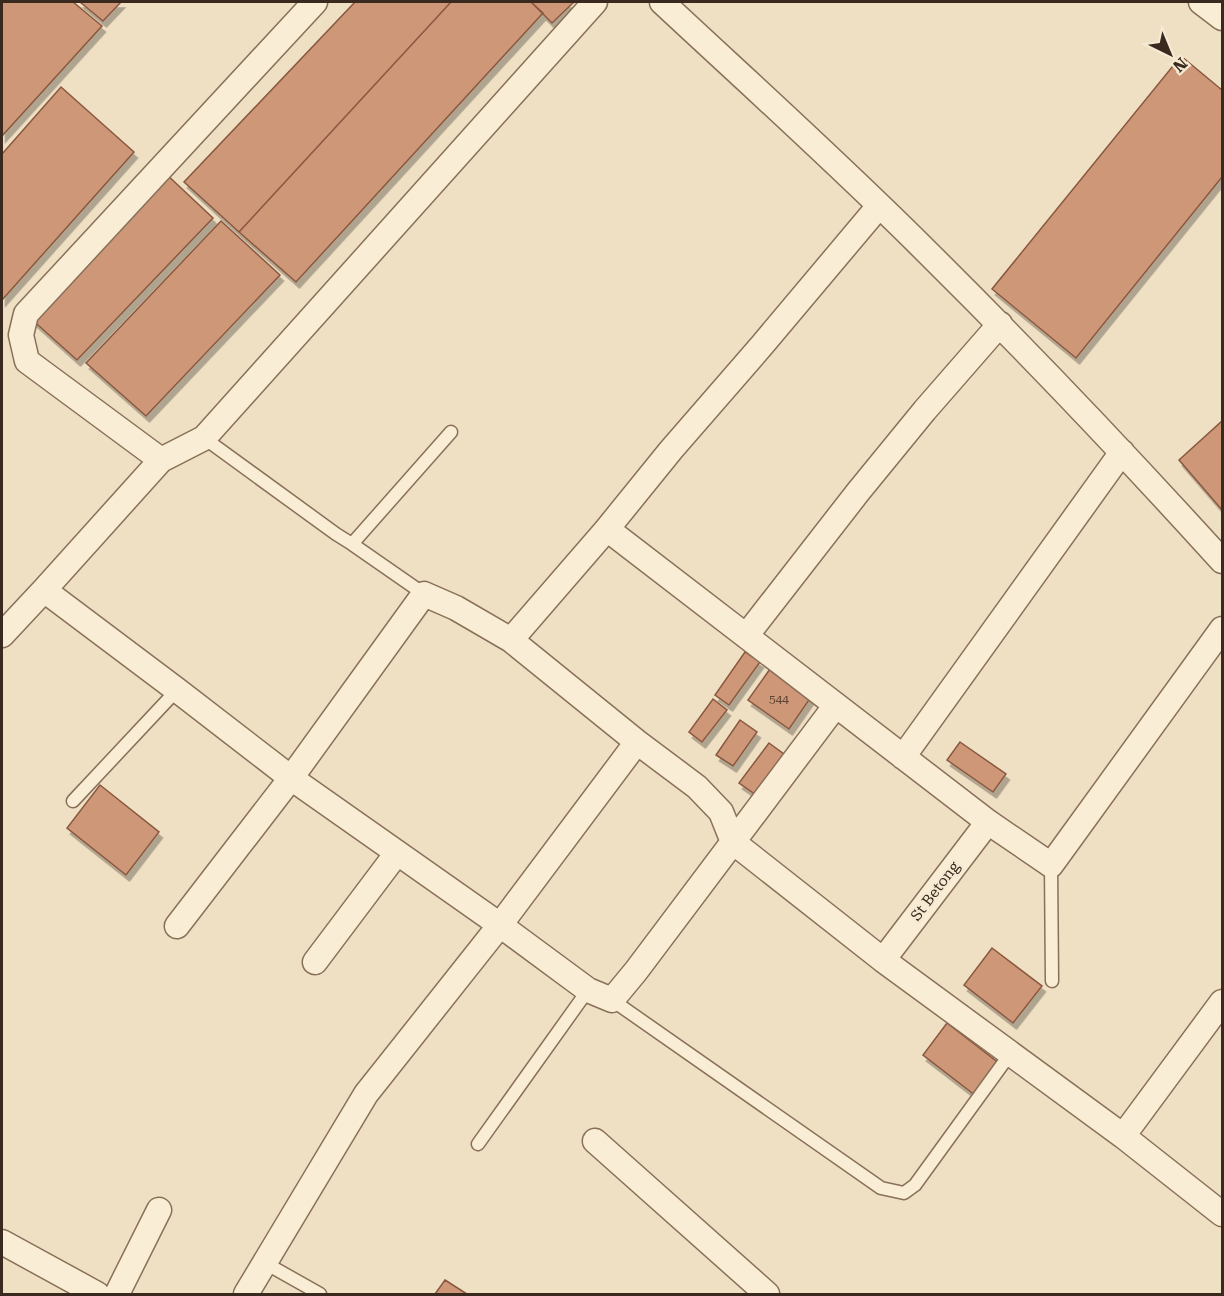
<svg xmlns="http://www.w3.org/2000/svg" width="1224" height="1296" font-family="'Roboto Serif',serif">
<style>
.building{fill:#cd9778;stroke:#89583f;stroke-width:1.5;filter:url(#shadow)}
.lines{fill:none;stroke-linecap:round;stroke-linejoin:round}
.service-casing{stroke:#897059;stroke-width:15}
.minor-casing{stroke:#897059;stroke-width:27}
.service{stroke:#f9edd6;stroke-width:12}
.minor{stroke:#f9edd6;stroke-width:24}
.labels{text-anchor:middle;stroke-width:5;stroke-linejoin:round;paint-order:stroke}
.number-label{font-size:12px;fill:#5e4434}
.street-label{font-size:15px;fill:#39291e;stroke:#f6ead3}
</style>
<defs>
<filter id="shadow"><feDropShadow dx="3.5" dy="6" stdDeviation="0" flood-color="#0004"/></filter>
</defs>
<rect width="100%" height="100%" fill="#efdfc3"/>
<path class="building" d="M2 2H73L102 26 2 136Z
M80 2H121L103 21Z
M355 2H451L239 232 184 182Z
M451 2H531L543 13 296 282 239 232Z
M531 2H574L552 23Z
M1181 56 1222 90V177L1076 358 992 289Z
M61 87 134 152 2 300V154Z
M164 172 213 218 77 360 29 317Z
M221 221 280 275 146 416 86 363Z
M1222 421V510L1179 460Z
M745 652 760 662 729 705 715 695Z
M770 669 811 697 789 729 748 700Z
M713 699 727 710 702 742 689 732Z
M740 720 757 732 733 766 716 755Z
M960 742 1006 774 993 792 947 760Z
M769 743 788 757 759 797 739 783Z
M100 785 159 832 126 875 67 828Z
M992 948 1042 986 1013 1023 964 985Z
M947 1023 1000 1064 976 1096 923 1055Z
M445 1280 467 1294H435Z"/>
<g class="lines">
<defs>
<path id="service" d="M204 438 336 534 352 544 451 432
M352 544 424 594
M73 801 177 690
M1051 865 1052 981
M612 1000 881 1188 904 1193 915 1185 1010 1054
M478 1144 588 990
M265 1263 320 1294"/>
<path id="minor" d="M662 2C750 84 840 165 925 250 1027 351 1126 455 1222 561
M1201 2 1222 18
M161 460 27 361 21 335 26 314 315 2
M607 529 988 822 1051 865 1222 629
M44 590 177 690 291 778 500 925 588 990 612 1000 636 971 836 705
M2 635 44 590 161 460 204 438 595 2
M746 636 858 492 925 410 1000 324
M511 640 607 529 671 450 763 344 879 206
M903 757 1122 452
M177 926 291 778 424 594 456 608 511 640 637 742 697 787 721 812 733 842 883 960 1123 1136 1222 1214
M883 960 988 822
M315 962 397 853
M1123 1136 1222 1002
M595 1141 767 1294
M2 1242 97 1294
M117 1294 159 1210
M246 1294 366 1094 500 925 637 742"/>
</defs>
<use href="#service" class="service-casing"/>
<use href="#minor" class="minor-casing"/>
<use href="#service" class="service"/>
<use href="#minor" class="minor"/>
</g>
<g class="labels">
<g class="number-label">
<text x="779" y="703">544</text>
</g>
<g class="street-label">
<text transform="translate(935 891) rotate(-53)" y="5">St Betong</text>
</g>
</g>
<rect width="1224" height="1296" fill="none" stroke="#39291e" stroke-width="6"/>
<g transform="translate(1170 54) rotate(137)" stroke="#f6ead3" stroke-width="4.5" paint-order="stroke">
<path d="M0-4.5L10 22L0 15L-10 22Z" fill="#39291e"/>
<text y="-9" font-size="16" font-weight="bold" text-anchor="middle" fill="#39291e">N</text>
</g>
</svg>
